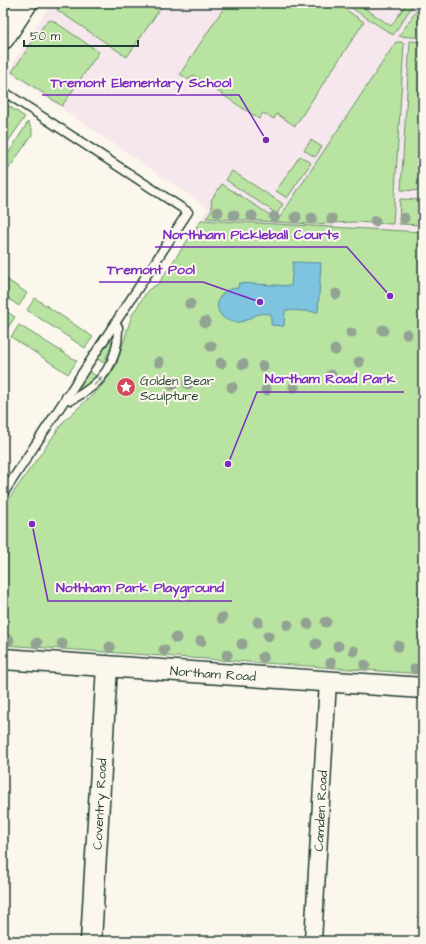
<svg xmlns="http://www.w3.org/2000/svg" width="426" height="944" font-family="'Architects Daughter',sans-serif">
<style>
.built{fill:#f6e7ec}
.green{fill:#b8e3a0;stroke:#6c906a}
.water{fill:#7ec3df;stroke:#588d9b}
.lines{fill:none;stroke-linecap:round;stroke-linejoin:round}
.service-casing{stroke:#1f3d34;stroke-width:11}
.minor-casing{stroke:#1f3d34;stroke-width:19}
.tertiary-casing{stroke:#1f3d34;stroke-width:23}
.secondary-casing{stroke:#1f3d34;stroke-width:25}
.service{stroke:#fbf7ec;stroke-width:8}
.minor{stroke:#fbf7ec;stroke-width:16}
.tertiary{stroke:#fbf7ec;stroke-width:20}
.secondary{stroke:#fbf7ec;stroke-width:22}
.tree{fill:#93a393}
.oneway{fill:#8d9a90}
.labels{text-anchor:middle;stroke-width:4;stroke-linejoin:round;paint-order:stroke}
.poi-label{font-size:13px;fill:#1f3d34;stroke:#fbf7ec;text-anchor:start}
.street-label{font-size:13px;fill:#1f3d34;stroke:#fbf7ec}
.leader{fill:none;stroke:#7b2cbf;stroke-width:1.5}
.callout-dot{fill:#7b2cbf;stroke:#fbf7ec;stroke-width:1.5}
.callout-label{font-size:14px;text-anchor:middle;font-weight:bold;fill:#7b2cbf;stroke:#fbf7ec;stroke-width:4;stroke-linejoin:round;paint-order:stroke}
</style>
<rect width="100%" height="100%" fill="#fbf7ec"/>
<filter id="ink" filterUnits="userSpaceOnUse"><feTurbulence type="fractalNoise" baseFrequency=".025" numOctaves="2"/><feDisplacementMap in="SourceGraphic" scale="8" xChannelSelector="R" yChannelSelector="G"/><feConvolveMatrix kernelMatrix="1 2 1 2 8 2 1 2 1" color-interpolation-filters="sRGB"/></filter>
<g filter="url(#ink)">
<path class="built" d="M51 3H423V232L201 220 208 208 8 72Z"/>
<path class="green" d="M61 3H164L127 57 57 10Z
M227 3H336L364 22 295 126 277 114 274 119 263 113 259 119 193 75 189 80 180 74Z
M344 3H357L391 26 407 3 413 5 393 35Z
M422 3 423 38 399 36Z
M52 20 99 52 62 106 12 72 46 22Z
M410 41 423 42V191L401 190Z
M396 42H402L404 44 393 224 353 222 313 224 206 218 212 209 211 200 222 184 278 220Z
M3 102 25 117 3 149Z
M28 122 32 129V135L3 177V162Z
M311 140 322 147 315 157 304 150Z
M300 156 311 163 287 198 276 191Z
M232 171 283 204 277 214 226 180Z
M400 199 423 200V225L399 224Z
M201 220 423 232V674L3 645V507L64 421 100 388 116 366 132 315 148 290 158 284Z
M3 277 27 293 19 306 3 295Z
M35 298 93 337 85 348 27 310Z
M3 309 15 317 3 335Z
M19 325 77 361 68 374 11 337Z
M110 339 112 343 104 363 97 359Z
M89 371 96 376 89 383 76 392Z"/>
<path class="water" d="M293 262 321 263 318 312 285 310 284 326 271 325V314C268 314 262 313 259 314 249 317 244 325 230 321 211 316 214 288 238 288L239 283 291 286Z"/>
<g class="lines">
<defs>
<path id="service" d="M3 91 188 212 3 494
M66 397 71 400C101 385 119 363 118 327L114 325"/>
<path id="minor" d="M313 941 328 681"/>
<path id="tertiary" d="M3 659 423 688
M91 941 107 666"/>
<path id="secondary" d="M3 38 26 3"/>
</defs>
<use href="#service" class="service-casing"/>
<use href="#minor" class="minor-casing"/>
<use href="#tertiary" class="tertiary-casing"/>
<use href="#secondary" class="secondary-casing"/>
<use href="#service" class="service"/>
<use href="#minor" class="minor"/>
<use href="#tertiary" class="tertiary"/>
<use href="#secondary" class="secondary"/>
</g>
<g class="tree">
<circle cx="218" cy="212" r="5.5"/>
<circle cx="234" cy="215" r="5.5"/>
<circle cx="252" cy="216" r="5.5"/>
<circle cx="274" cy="217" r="5.5"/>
<circle cx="296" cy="217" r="5.5"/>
<circle cx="312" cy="218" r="5.5"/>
<circle cx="404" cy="218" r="5.5"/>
<circle cx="332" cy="219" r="5.5"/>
<circle cx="375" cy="221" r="5.5"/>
<circle cx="336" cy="294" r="5.5"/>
<circle cx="190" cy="304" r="5.5"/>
<circle cx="205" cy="322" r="5.5"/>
<circle cx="383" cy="330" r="5.5"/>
<circle cx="351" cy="333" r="5.5"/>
<circle cx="407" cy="334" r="5.5"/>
<circle cx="211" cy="346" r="5.5"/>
<circle cx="335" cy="350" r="5.5"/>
<circle cx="159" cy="362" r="5.5"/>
<circle cx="359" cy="362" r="5.5"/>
<circle cx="221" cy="363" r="5.5"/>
<circle cx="243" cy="364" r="5.5"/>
<circle cx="263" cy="366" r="5.5"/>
<circle cx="331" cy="375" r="5.5"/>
<circle cx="188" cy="384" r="5.5"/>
<circle cx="172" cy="385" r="5.5"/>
<circle cx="232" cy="387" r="5.5"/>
<circle cx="294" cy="387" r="5.5"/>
<circle cx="266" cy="390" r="5.5"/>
<circle cx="222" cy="618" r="5.5"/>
<circle cx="258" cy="622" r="5.5"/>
<circle cx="326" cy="622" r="5.5"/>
<circle cx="308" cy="624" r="5.5"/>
<circle cx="288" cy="625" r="5.5"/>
<circle cx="268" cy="636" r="5.5"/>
<circle cx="176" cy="638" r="5.5"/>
<circle cx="9" cy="640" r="5.5"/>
<circle cx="201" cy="641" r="5.5"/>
<circle cx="37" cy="643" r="5.5"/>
<circle cx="62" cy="644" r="5.5"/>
<circle cx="242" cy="644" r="5.5"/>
<circle cx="316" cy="644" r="5.5"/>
<circle cx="338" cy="646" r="5.5"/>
<circle cx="398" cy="646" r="5.5"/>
<circle cx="110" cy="647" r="5.5"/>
<circle cx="164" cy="650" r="5.5"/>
<circle cx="354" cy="651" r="5.5"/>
<circle cx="227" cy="655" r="5.5"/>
<circle cx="263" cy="657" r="5.5"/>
<circle cx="331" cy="663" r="5.5"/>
<circle cx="365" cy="665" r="5.5"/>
<circle cx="415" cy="669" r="5.5"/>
</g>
<defs><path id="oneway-solid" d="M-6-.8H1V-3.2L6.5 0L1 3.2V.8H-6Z"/></defs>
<use class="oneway" href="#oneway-solid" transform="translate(98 381) rotate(-48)"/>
</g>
<defs>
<symbol id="sight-disc" viewBox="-11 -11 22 22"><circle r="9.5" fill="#d1495b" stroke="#fbf7ec"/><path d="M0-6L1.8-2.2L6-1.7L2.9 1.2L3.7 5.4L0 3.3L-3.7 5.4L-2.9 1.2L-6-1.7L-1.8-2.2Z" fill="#fff"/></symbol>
</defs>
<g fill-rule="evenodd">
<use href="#sight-disc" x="115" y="376" width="22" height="22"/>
</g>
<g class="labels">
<g class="poi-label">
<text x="140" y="385">Golden Bear<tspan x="140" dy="15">Sculpture</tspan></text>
</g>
<g class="street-label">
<text transform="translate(213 673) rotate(4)" y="5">Northam Road</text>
<text transform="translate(99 804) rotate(-87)" y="5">Coventry Road</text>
<text transform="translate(320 811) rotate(-87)" y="5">Camden Road</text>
</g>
</g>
<path class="leader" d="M266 140L239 95H42M390 296L347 247H155M260 302L203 282H99M228 464L257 392H404M32 524L48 601H232"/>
<g class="callout-dot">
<circle cx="266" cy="140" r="4"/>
<circle cx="390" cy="296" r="4"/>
<circle cx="260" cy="302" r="4"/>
<circle cx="228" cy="464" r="4"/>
<circle cx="32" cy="524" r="4"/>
</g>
<g class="callout-label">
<text x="141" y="87">Tremont Elementary School</text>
<text x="251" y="239">Northham Pickleball Courts</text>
<text x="151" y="274">Tremont Pool</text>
<text x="330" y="383">Northam Road Park</text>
<text x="140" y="592">Nothham Park Playground</text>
</g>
<rect width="426" height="944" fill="none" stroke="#fbf7ec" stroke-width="16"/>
<rect x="8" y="8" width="410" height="928" fill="none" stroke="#1f3d34" stroke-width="1.5" filter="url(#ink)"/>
<path d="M24 40v6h114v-6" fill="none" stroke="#1f3d34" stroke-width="2"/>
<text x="30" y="40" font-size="12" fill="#1f3d34" stroke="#fbf7ec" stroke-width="3" paint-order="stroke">50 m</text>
</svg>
